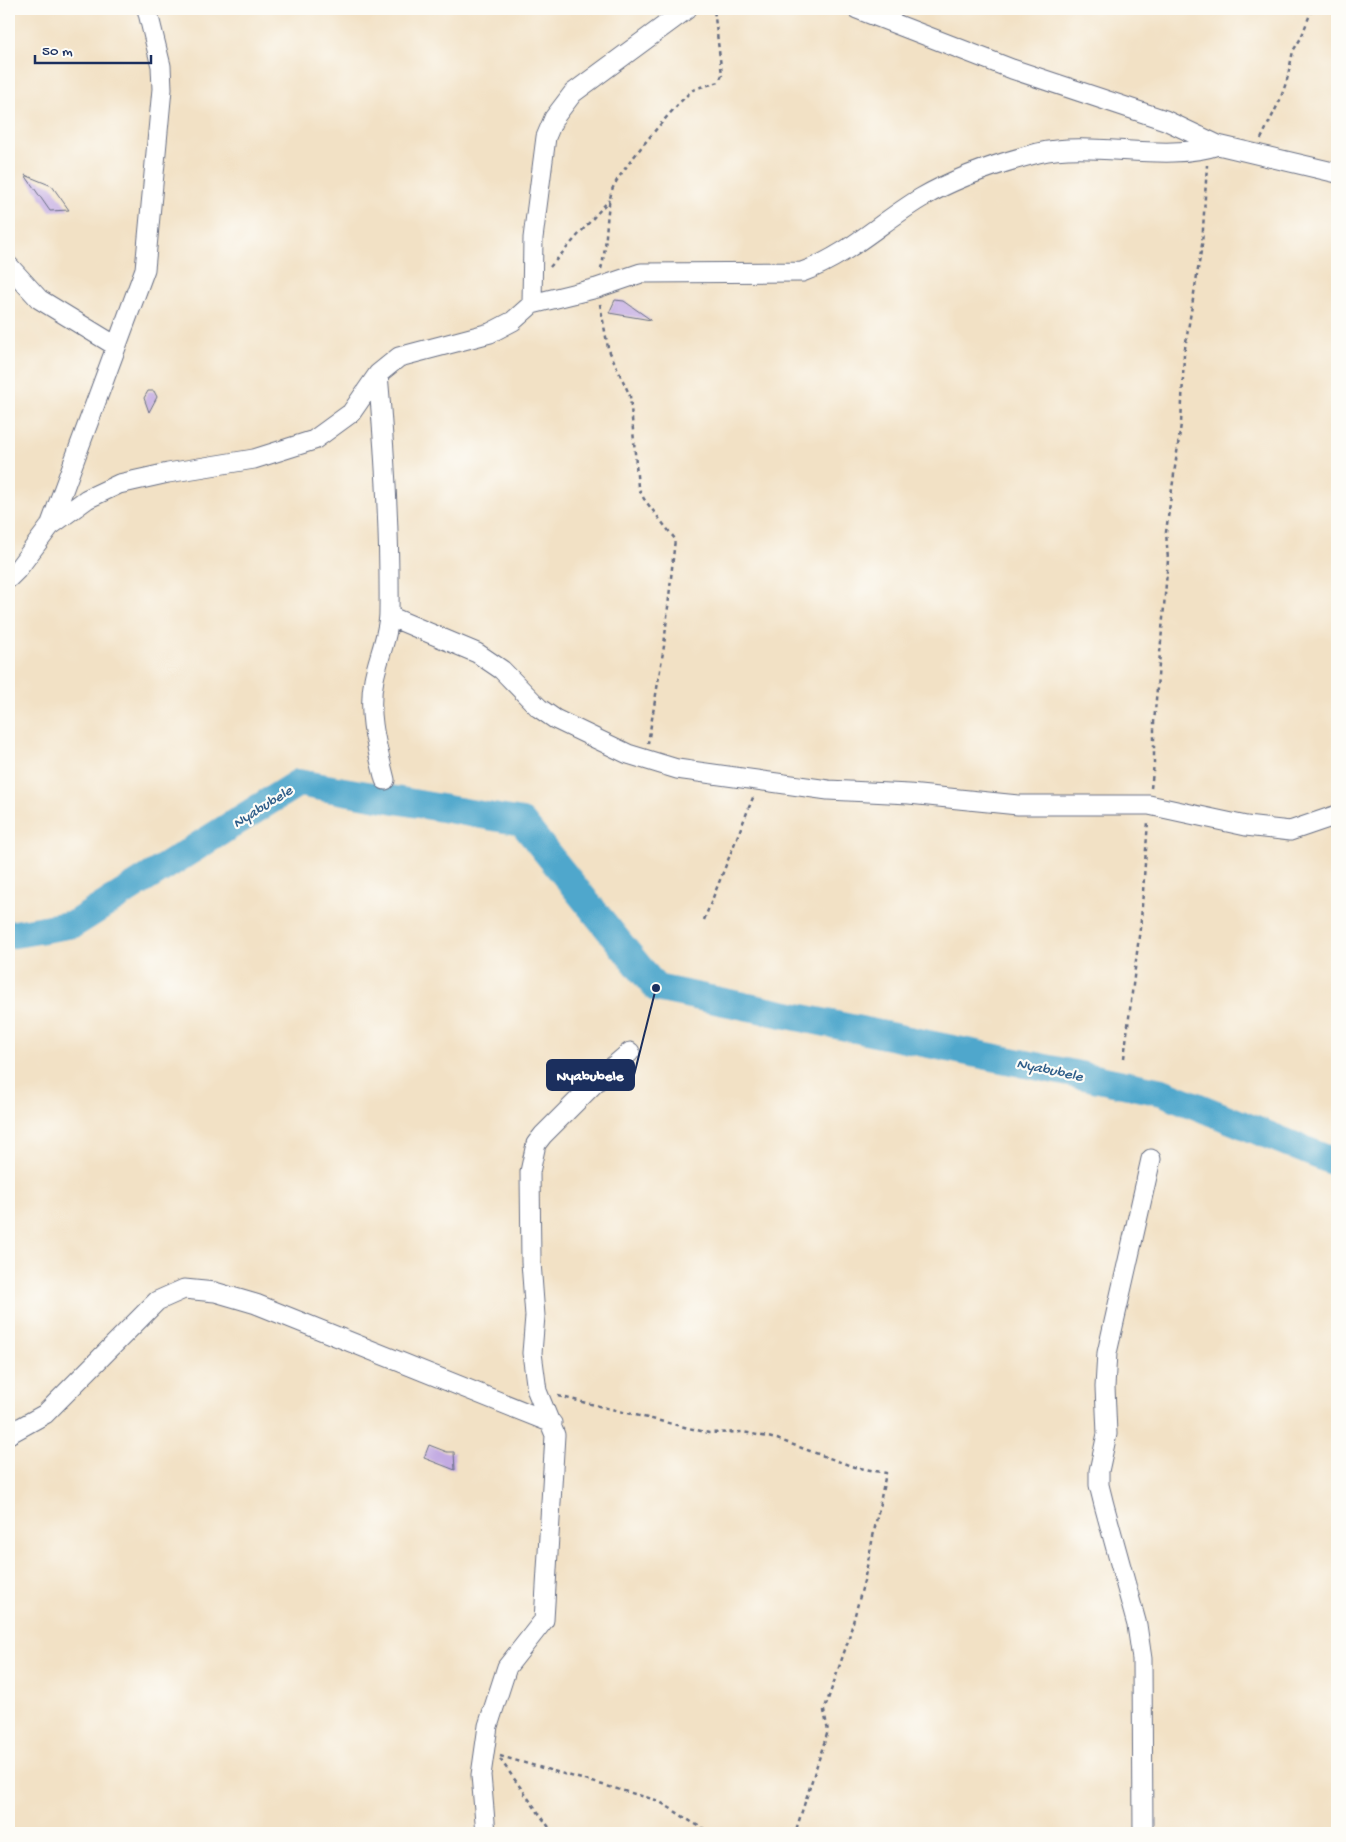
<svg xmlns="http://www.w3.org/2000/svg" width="1346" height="1842" font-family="'Gochi Hand',sans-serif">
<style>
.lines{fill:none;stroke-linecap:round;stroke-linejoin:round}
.river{stroke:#4fa7cc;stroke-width:28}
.building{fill:#c3abe2}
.minor-casing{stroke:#666d82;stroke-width:21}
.path{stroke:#666d82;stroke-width:2.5;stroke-dasharray:4 4;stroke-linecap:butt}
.minor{stroke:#fff;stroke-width:19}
.labels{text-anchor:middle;stroke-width:4.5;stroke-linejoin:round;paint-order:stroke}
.water-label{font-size:15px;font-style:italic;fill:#305f8a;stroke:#fdfcf7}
.leader{fill:none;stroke:#1b2f5e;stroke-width:2}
.callout-dot{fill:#1b2f5e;stroke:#fdfcf7;stroke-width:2}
.callout{fill:#1b2f5e;stroke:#1b2f5e;stroke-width:2}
.callout-label{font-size:15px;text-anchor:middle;font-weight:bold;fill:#fff}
</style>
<rect width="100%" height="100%" fill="#fdfcf7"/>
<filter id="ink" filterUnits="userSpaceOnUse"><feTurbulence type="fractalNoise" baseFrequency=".02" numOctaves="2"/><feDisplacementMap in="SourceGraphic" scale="10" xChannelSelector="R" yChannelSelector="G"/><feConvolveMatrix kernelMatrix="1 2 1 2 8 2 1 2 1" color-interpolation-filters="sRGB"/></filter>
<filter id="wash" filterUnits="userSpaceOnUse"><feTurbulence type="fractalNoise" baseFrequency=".0096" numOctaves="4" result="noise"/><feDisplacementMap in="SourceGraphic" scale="20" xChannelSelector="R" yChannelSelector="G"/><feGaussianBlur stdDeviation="1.12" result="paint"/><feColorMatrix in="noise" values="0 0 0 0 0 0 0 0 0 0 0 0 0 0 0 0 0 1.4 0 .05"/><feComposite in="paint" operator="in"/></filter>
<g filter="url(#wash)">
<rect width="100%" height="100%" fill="#f2e1c5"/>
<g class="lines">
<path class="river" d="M9 935 74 924 298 783 522 822 656 988 1162 1092 1337 1163"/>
</g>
<g id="blocks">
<path class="building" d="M25 175 52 186 69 210 50 211Z
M615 300 624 301 651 320 609 313Z
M148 391H154L157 397 149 412 144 398Z
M429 1445 447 1452H454L455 1470 424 1458Z"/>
</g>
</g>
<g filter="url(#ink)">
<use href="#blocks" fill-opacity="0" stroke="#666d82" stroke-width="1"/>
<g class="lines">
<defs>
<path id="minor" d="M857 9 1012 69 1165 120 1218 145 1337 173
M9 266 39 299 116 346
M532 304 533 238 546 137 554 118 573 93 687 9
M378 374C385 453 390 533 389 613 389 634 378 658 374 679 367 714 377 747 385 780
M50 526 87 499 119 484 168 473 254 459 314 440 351 413 378 374 399 357 490 333 513 321 532 304 597 288 641 273 802 272C847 256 881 222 921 198 955 178 999 163 1038 153 1093 140 1166 163 1218 145
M9 578 17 570 50 526 145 269 162 89 161 66 147 9
M389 616 477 653 502 670 539 708 555 719 628 754 677 769 828 790 909 794 1018 805H1149L1246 826 1290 831 1337 815
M9 1434 45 1414 157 1301 184 1289 215 1292 256 1304 552 1423
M486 1833 481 1775 488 1726 507 1667 544 1620 555 1435 537 1391 532 1353 535 1316 531 1262 530 1172 536 1144 543 1135 602 1076 630 1052
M1143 1833 1142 1659 1137 1625 1104 1505 1099 1485V1471L1107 1434 1105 1387 1107 1353 1151 1159"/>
</defs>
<use href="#minor" class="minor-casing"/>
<path class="path" d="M1261 139 1280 100 1287 80 1293 51 1301 38 1312 9
M550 267 609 200
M601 269C608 243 605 215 612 190 616 175 680 99 693 90 701 86 711 85 719 82L722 75 714 9
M600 304 608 348 630 396 638 487 644 499 675 539 664 646 648 743
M1151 788 1154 764V723L1168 560 1166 532 1181 424 1184 354 1202 245 1207 165
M704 920 754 795
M1124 1058 1141 920 1148 821
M558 1396 709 1433 743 1432 777 1439 854 1467 886 1473 864 1581 848 1641 824 1711 828 1731 795 1833
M500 1756 656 1800C677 1811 691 1824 713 1833
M500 1759 553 1833"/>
<use href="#minor" class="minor"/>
</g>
</g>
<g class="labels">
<g class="water-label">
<text transform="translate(262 806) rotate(-32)" y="5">Nyabubele</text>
<text transform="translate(1050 1069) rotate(12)" y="5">Nyabubele</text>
</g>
</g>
<path class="leader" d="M656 988L634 1075"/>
<circle class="callout-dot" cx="656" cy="988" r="5"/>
<rect class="callout" x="547" y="1060" width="87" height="30" rx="5"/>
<g class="callout-label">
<text x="590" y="1080">Nyabubele</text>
</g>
<rect width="1346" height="1842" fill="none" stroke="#fdfcf7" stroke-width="30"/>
<path d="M35 55v8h116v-8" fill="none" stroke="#1b2f5e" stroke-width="2.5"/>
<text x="42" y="55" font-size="15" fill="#1b2f5e" stroke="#fdfcf7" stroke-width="4" paint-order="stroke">50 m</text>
</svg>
